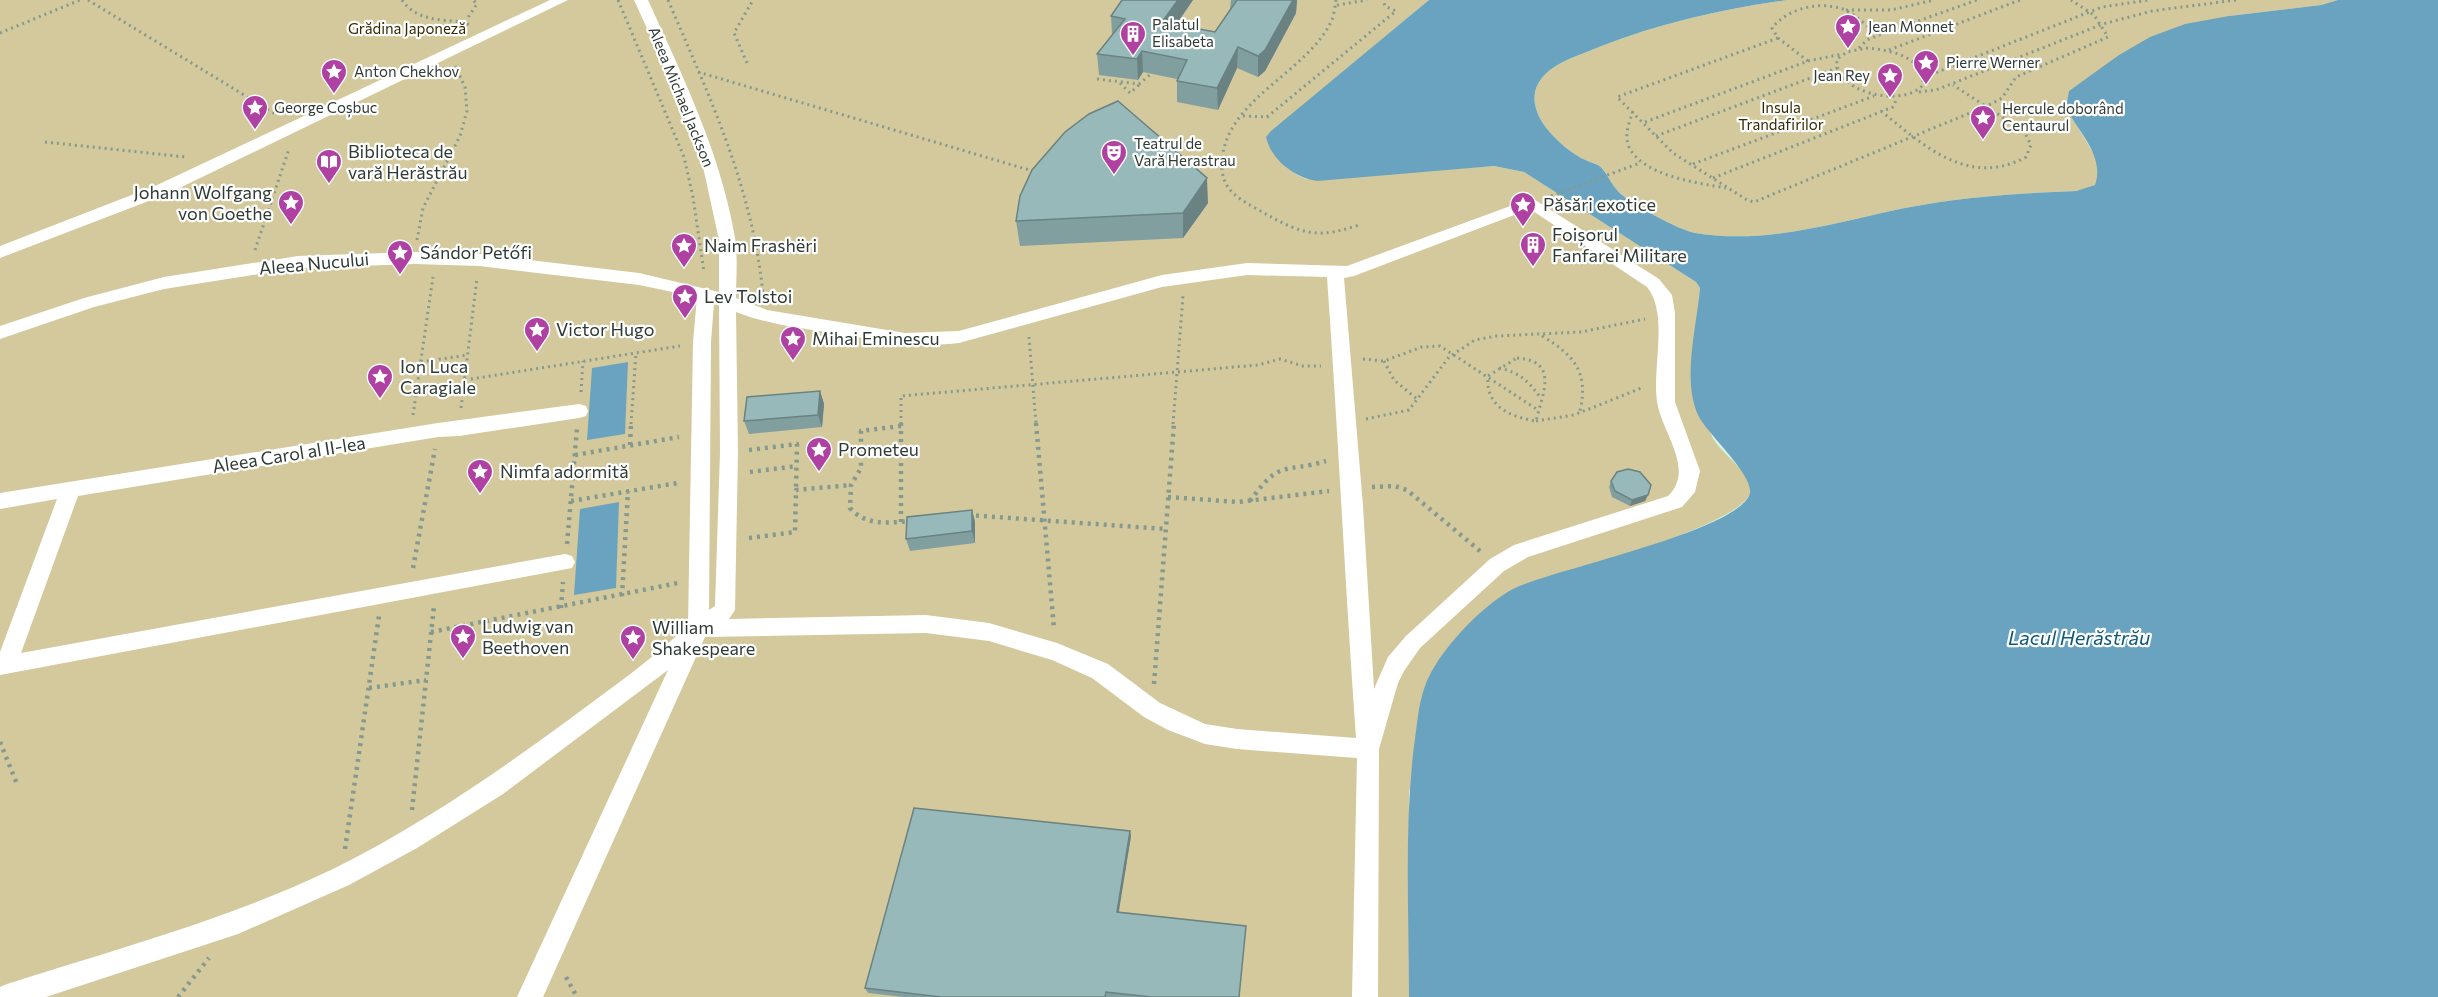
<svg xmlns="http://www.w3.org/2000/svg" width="2438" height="997" font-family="Commissioner,sans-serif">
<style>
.green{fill:#d4c99c}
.water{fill:#6aa3c0}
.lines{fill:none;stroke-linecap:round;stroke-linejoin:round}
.path-far1{stroke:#859a8f;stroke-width:3;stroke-dasharray:2 4;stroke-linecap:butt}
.path{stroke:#859a8f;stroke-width:4.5;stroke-dasharray:3 5;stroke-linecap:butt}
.pedestrian{fill:#fff;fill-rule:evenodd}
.wall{fill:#829fa0}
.shaded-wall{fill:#6a8282}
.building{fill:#97b9ba;stroke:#6a8282;stroke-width:1.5}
.labels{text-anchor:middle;stroke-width:4.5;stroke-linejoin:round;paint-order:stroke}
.far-poi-label{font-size:15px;fill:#2f3b35;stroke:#fff;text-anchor:start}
.far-park-label{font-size:15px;fill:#332a00;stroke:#fff}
.far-street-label{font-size:15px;fill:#2f3b35;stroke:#fff}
.poi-label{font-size:18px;fill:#2f3b35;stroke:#fff;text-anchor:start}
.street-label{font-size:18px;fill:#2f3b35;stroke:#fff}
.water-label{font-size:20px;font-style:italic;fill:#105977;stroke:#fff}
</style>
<rect width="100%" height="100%" fill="#d7f5e6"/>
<path class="green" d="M0 0H1429L1266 137C1277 154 1286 172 1306 179L1494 166 1524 172 1696 282 1700 288C1697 324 1704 361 1707 397 1708 408 1707 423 1711 434 1717 452 1754 472 1750 493 1743 525 1552 577 1516 588L1409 791V997H0Z
M1787 0H2338L2321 5 2229 16 2066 108 2097 159 2099 172 2096 185 2076 191C2020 193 1961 197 1905 208 1838 222 1765 245 1695 233 1681 231 1626 202 1617 190 1610 183 1606 170 1598 165 1593 163 1587 161 1581 158 1552 141 1512 100 1550 70 1564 59 1583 54 1599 47 1660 23 1722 9 1787 0Z"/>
<path class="water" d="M1429 0H1787C1722 9 1660 23 1599 47 1583 54 1564 59 1550 70 1512 100 1552 141 1581 158 1587 161 1593 163 1598 165 1606 170 1610 183 1617 190 1626 202 1681 231 1695 233 1765 245 1838 222 1905 208 1961 197 2020 193 2076 191L2095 185C2105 156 2079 133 2066 108L2069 91 2119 55 2150 37 2185 24 2229 16 2321 5 2338 0H2438V997H1409C1409 913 1404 828 1414 746 1417 726 1418 705 1425 686 1437 652 1483 604 1515 588 1552 570 1742 530 1750 493 1753 475 1709 435 1699 417 1681 381 1697 326 1700 288L1696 282 1524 172 1494 166 1317 181C1295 178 1271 160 1266 137L1271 131Z
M628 362 625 434 587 440 592 368Z
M619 502 616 588 574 595 580 509Z"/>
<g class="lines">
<path class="path-far1" d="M88 0 277 115
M402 0C416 21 442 20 465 22L470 26
M618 0 684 157 693 197 704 272
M668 0C710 98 752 186 763 294
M1336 0C1335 7 1334 16 1331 22 1306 73 1227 99 1222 160 1220 187 1234 196 1255 208 1268 215 1279 222 1292 227 1316 237 1335 233 1359 225
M1337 5 1367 0
M1846 10H1891L1934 0
M465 22 477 4 473 0
M0 33 80 0
M1778 38 1617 97 1673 153 1747 200 1754 202 1987 106 2002 98 2016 77 2108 37 2094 15 2071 0
M1859 48 1867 40 1879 35 1977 0
M1866 48C1889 50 1912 54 1924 75L1922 86C1901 108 1833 92 1837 59L1847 52Z
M1889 50 2020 0
M1808 61 1778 38 1772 28C1788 8 1821 0 1845 10 1857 16 1868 27 1879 35
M747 63 734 33 753 0
M698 72 1036 172
M1925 77 2102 7 2149 0
M1097 79 1139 84 1152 73
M1120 83 1130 93 1139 85
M1919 92 1936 90 2103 24 2152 11 2236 0
M1633 111C1629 123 1624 135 1629 147 1643 176 1698 183 1726 188
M1881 111C1924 146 1969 188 2026 157L2031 145 2024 131 1953 85
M1243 116 1267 117 1396 11 1385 6 1383 0
M1645 122 1808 61 1842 54
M1656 136 1837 68
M45 142 186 157
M1693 164 1874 96
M1713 178 1893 107 1897 98
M1551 196 1640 163
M417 240 423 208 460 136 467 111 465 87 455 66
M255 250 289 149
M1542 336C1574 355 1589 372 1580 411
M1029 337 1036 424
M1517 358C1559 361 1543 392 1536 421 1510 417 1485 406 1488 376Z
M1363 359 1384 361 1422 347 1440 346 1538 410
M1384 361 1394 380 1417 399
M421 362 468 355
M1499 368C1519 372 1530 382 1541 399
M465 380 680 346
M581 392 583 361
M461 408 477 278
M413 415 433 277
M1366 419 1409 410 1449 357 1475 340 1496 336 1581 332 1645 319
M1536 421 1574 415 1644 387
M631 424 636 353
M901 424V396L1258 365 1280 359 1303 366H1321
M1173 424 1183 296"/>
<path class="path" d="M901 423V522
M1036 423 1054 629
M901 426 861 431V468L851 485 850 508C865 526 889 523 910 521
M630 445 631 423
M749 450 797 444 796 490
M575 455 679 437
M750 472 797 466
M1372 487 1395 486 1407 490 1480 551
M1168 497 1238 502 1329 491
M571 501 678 483
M1250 501C1281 458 1283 474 1326 461
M968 515 1165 529
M749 538 795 532 796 490 851 485
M567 544 577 429
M413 568 435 449
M622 596 628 491
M561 608 563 582
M431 632 678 583
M1154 684 1174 423
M369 688 426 680
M0 742 17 784
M412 810 434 606
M345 849 379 616
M566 977 577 997
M178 997 209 958"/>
<path class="pedestrian" d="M550 0H568L167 194 0 258V246L155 186Z
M634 0H648C683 77 721 154 735 238 738 257 736 279 736 298L767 310 905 333 959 331 1162 275 1247 263 1347 266 1532 198 1659 279 1672 295 1675 313V402L1700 471 1695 492 1682 507 1528 557 1504 571 1420 648 1404 671 1398 683 1379 749 1378 997H1352L1357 758 1237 749 1205 744 1168 730 1144 717 1092 678 1052 660 989 641 926 633 705 637 543 997H517L668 670 503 794 417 848 349 885 238 934 46 997H0V987L7 984C116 949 229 919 333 869 416 828 492 776 567 721 608 690 651 661 688 625L693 342 697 297 639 285 479 266 415 264 298 268 164 289 94 307 0 339V326L84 298 164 277 298 256 415 252 479 254 639 273 719 292V240L702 162 665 68ZM1530 209 1647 287C1669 314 1652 368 1657 401 1661 432 1696 469 1668 496L1514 545 1490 559 1406 636 1388 657 1374 689 1363 506 1344 278 1354 276ZM1247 275 1327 277C1338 431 1345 584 1356 738L1237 729 1205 724 1160 703 1108 664 1057 643 989 623 926 615 729 619 735 610 738 452 736 312C767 324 798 328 831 333 874 340 915 348 959 343L1162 287ZM714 303 719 305 720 452 715 606 709 610 711 342Z
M579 404 586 406 588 411 586 416 579 418 459 436 438 437 78 496 21 653 565 554 572 556 575 562 572 568 0 675V652L57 499 0 509V493L438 423Z"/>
</g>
<path class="wall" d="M1122 0H1193L1176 25 1215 32 1230 9 1231 0H1297L1296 13 1265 71 1258 77 1237 68 1218 110 1177 102V79L1143 72 1138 80 1099 75 1097 54 1112 35 1111 16Z
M1208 203 1183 238 1020 246 1016 221Z
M820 391 824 404 822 427 749 434 744 421Z
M1611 481 1648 495 1645 501 1630 506 1612 497 1609 487Z
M972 510 975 522V543L910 551 906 539Z
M1131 836 1118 912 1239 997H903L868 993 865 988Z"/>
<path class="shaded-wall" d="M1178 0H1193L1163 43 1162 22Z
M1292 0H1297L1296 13 1265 71 1258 77V56Z
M1238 47 1237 68 1218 110 1217 88Z
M1142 51 1143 72 1138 80 1137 59Z
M1207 178 1208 203 1183 238V213Z
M820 391 824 404 822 427 818 415Z
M1648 495 1645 501 1630 506 1632 500Z
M972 510 975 522V543L972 531Z
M1130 831 1131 836 1118 917 1117 912Z"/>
<path class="building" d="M1122 0H1178L1162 22 1215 32 1237 0H1293L1265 50 1258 56 1238 47 1217 88 1177 81 1187 60 1142 51 1137 59 1097 54 1125 19 1111 16Z
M1118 101 1207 178 1183 213 1016 221 1020 196 1032 170 1065 132 1089 114Z
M820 391 818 415 744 421 747 397Z
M1628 469 1640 472 1651 485 1648 495 1632 500 1615 491 1611 481 1617 472Z
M972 510V531L906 539 907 517Z
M914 808 1130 831 1117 912 1246 926 1239 997H1152L1106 992 1105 997H941L865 988Z"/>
<defs>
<symbol id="sight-pin" viewBox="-11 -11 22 30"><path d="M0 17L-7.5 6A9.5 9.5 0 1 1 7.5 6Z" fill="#ae41a1" stroke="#fff"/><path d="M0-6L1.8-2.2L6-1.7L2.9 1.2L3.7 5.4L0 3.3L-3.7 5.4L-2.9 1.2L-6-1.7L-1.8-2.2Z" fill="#fff"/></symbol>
<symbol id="building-pin" viewBox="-11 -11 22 30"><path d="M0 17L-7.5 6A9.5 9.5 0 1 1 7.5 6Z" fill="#ae41a1" stroke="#fff"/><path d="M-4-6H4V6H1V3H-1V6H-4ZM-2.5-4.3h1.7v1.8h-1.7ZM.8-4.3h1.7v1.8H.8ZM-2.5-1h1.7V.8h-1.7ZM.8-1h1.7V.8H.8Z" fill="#fff"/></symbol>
<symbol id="theatre-pin" viewBox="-11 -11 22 30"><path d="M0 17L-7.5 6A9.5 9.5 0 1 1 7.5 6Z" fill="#ae41a1" stroke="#fff"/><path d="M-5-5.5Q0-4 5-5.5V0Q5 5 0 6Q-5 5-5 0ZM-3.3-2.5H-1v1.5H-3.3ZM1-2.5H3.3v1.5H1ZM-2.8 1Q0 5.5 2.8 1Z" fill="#fff"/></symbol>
<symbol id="library-pin" viewBox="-11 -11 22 30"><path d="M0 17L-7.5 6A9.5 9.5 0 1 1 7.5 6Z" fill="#ae41a1" stroke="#fff"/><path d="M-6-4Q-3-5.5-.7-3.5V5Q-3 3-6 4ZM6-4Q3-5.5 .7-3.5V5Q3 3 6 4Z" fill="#fff"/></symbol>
</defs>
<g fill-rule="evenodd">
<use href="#sight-pin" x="1833" y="12" width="30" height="40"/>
<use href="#building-pin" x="1118" y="19" width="30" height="40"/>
<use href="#sight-pin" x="1911" y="48" width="30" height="40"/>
<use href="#sight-pin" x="319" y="57" width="30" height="40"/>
<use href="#sight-pin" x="1875" y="61" width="30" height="40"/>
<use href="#sight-pin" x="240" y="93" width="30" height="40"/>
<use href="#sight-pin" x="1968" y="103" width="30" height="40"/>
<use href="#theatre-pin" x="1099" y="138" width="30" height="40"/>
<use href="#library-pin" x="314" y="147" width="30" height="40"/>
<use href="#sight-pin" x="276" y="188" width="30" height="40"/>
<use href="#sight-pin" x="1508" y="190" width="30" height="40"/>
<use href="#building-pin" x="1518" y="230" width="30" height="40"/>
<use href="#sight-pin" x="669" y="231" width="30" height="40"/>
<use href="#sight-pin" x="385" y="238" width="30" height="40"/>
<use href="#sight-pin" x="670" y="282" width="30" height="40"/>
<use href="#sight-pin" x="522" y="315" width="30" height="40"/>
<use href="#sight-pin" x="778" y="324" width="30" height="40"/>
<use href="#sight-pin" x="365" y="362" width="30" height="40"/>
<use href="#sight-pin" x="804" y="435" width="30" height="40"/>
<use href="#sight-pin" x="465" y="457" width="30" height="40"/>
<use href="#sight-pin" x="448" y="622" width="30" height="40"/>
<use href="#sight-pin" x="618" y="623" width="30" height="40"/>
</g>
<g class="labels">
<g class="far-poi-label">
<text x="1152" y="30">Palatul<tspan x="1152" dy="17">Elisabeta</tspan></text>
<text x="1868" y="32">Jean Monnet</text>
<text x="1946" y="68">Pierre Werner</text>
<text x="354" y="77">Anton Chekhov</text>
<text x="1870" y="81" text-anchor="end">Jean Rey</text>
<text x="274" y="113">George Coșbuc</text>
<text x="2002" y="114">Hercule doborând<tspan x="2002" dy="17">Centaurul</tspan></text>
<text x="1134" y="149">Teatrul de<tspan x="1134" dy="17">Vară Herastrau</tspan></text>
</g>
<g class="far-park-label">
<text x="407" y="34">Grădina Japoneză</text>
<text x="1781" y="113">Insula<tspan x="1781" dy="17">Trandafirilor</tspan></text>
</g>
<g class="far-street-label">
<text transform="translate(681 97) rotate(68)" y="5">Aleea Michael Jackson</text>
</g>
<g class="poi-label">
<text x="348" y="158">Biblioteca de<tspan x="348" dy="21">vară Herăstrău</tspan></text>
<text x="272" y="199" text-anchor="end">Johann Wolfgang<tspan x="272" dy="21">von Goethe</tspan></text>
<text x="1543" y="211">Păsări exotice</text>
<text x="1552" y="241">Foișorul<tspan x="1552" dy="21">Fanfarei Militare</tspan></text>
<text x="704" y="252">Naim Frashëri</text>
<text x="420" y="259">Sándor Petőfi</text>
<text x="704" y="303">Lev Tolstoi</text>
<text x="556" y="336">Victor Hugo</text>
<text x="812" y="345">Mihai Eminescu</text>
<text x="400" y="373">Ion Luca<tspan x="400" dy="21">Caragiale</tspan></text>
<text x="838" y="456">Prometeu</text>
<text x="500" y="478">Nimfa adormită</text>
<text x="482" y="633">Ludwig van<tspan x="482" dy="21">Beethoven</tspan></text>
<text x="652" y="634">William<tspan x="652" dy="21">Shakespeare</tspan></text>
</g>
<g class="street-label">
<text transform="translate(314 264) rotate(-5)" y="6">Aleea Nucului</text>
<text transform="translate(289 455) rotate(-9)" y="6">Aleea Carol al II-lea</text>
</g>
<g class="water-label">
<text x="2079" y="645">Lacul Herăstrău</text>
</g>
</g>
</svg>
